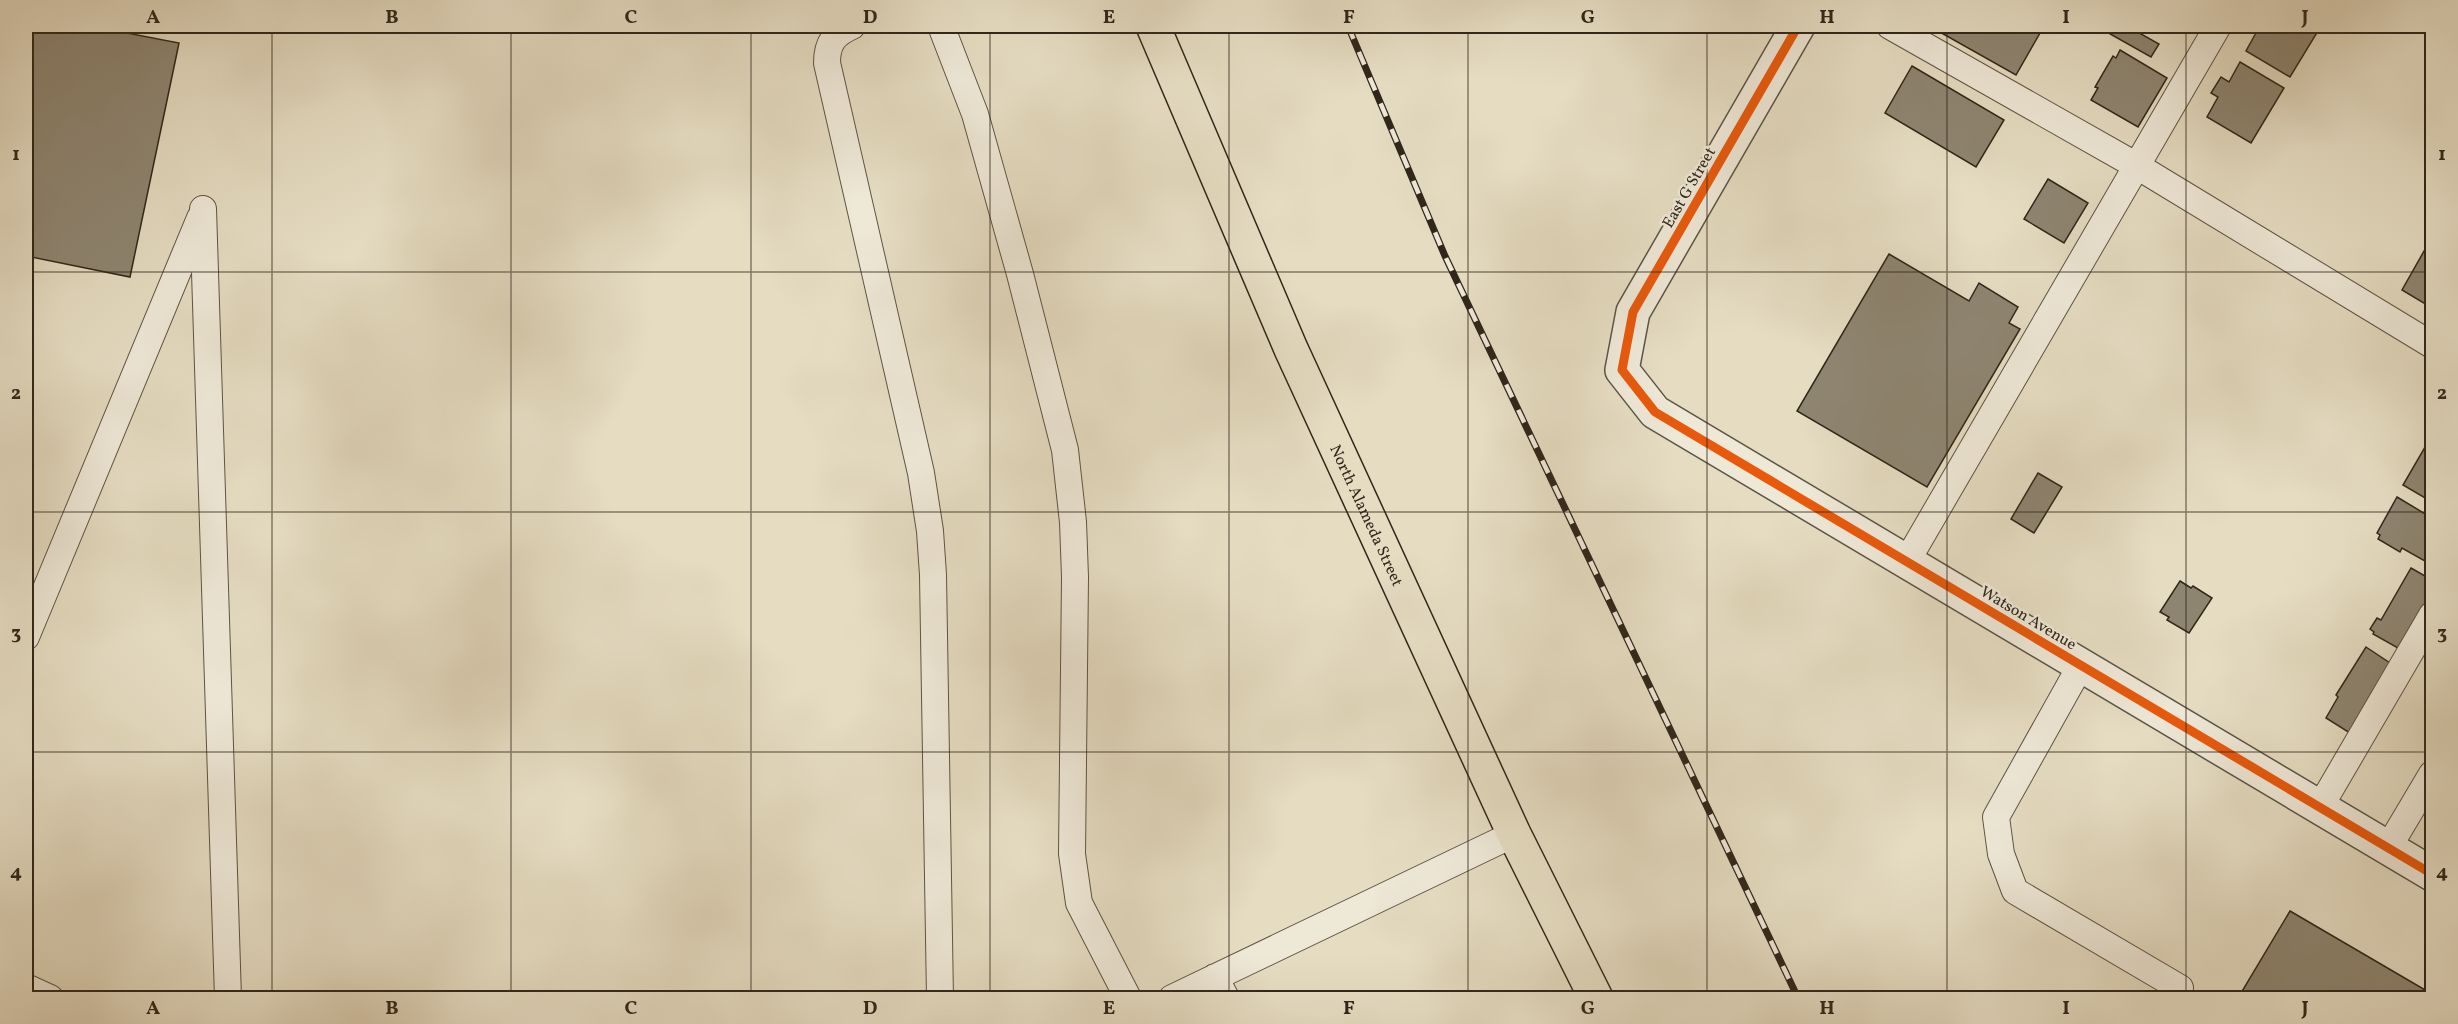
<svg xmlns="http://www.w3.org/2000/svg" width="2458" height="1024" font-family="Vollkorn,serif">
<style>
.building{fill:#8e8571;stroke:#30271a;stroke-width:1.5}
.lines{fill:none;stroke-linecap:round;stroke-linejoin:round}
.service-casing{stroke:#5d5444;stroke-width:28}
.tertiary-casing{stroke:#5d5444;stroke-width:36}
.primary-casing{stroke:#30271a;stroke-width:36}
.service{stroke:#eee8d7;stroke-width:26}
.tertiary{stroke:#eee8d7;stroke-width:33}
.primary{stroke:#e5dcc2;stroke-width:33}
.rail-casing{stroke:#30271a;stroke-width:7}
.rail{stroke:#eee8d7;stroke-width:4.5;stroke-dasharray:14;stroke-linecap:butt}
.cycleway-casing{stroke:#eee8d7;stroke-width:13}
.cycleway{stroke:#e8590c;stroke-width:9}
.grid{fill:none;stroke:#30271a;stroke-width:1.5;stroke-opacity:0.55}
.labels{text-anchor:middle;stroke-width:5;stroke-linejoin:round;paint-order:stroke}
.street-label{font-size:16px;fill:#30271a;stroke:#eee8d7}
.neatline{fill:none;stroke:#30271a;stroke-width:2}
.grid-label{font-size:20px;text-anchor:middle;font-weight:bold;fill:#30271a}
</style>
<rect width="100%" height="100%" fill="#e5dcc2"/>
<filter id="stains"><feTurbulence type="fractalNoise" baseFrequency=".00333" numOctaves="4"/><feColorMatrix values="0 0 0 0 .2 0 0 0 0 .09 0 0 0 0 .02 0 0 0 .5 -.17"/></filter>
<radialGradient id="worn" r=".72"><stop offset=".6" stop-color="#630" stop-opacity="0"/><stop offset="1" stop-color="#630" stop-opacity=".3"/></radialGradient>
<path class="building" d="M26 26H91L179 43 130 277 26 256Z
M1929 26H2028L2040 33 2016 75Z
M2096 26H2146L2141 34 2159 44 2151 57Z
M2252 26H2321L2290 77 2246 51 2257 31Z
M2120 50 2167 78 2138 127 2091 100 2098 88 2095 87 2113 56 2116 58Z
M2240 62 2284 88 2251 143 2207 117 2218 97 2211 93 2221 77 2229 82Z
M1912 66 2004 120 1976 167 1885 113Z
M2432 91V103L2427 100Z
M2048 179 2088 203 2064 243 2024 219Z
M2432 237V308L2402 290Z
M1889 254 1969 301 1979 283 2018 307 2009 323 2020 329 1927 487 1797 411Z
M2432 435V502L2403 485Z
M2038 473 2062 487 2034 533 2011 519Z
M2397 497 2432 518V565L2402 548 2400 552 2378 539 2380 535 2377 533Z
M2411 568 2432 580V605L2405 652 2373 634 2374 632 2370 629 2377 618 2381 620Z
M2180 581 2191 588 2193 586 2212 598 2189 633 2167 620 2169 617 2160 612Z
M2366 647 2390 663 2353 735 2326 718 2338 697 2336 695Z
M2290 911 2432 994V998H2238Z"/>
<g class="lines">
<defs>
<path id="service" d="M852 26C834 34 827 43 827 63L921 473 930 531 933 575 940 998
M941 26 975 114 1020 274 1065 450 1073 522 1075 577 1072 854 1079 903 1128 998
M1890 26 2137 166 2432 345
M203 209 228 998
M1907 561 2218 26
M26 637 200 218
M2081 665 1996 817 2001 854 2015 891 2180 988 2174 998
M2320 807 2432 615
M2388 848 2432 774
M1215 977 1226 998
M26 987 50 998
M1172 998 1514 834"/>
<path id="tertiary" d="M1798 26 1633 312 1622 370 1655 412 2432 874"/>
<g id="primary">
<path id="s1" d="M1153 26 1291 349 1514 834 1596 998"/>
</g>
</defs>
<use href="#service" class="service-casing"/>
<use href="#tertiary" class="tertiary-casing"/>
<use href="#primary" class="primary-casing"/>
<use href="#service" class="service"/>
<use href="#tertiary" class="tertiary"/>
<use href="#primary" class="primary"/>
<defs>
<path id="rail" d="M1348 26 1445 256 1798 998"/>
</defs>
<use href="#rail" class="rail-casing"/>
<use href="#rail" class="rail"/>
<defs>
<path id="cycleway" d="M1798 26 1633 312 1622 370 1655 412 2432 874"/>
</defs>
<use href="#cycleway" class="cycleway-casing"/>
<use href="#cycleway" class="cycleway"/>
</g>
<path class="grid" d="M272 26V998M511 26V998M751 26V998M990 26V998M1229 26V998M1468 26V998M1707 26V998M1947 26V998M2186 26V998M26 272H2432M26 512H2432M26 752H2432"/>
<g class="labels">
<g class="street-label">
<text transform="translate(1688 187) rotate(-60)" y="6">East G Street</text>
<text dy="6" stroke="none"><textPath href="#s1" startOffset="534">North Alameda Street</textPath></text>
<text transform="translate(2029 617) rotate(31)" y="6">Watson Avenue</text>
</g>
</g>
<rect width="2458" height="1024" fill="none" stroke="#e5dcc2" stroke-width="66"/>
<rect x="33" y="33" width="2392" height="958" class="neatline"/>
<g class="grid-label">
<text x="153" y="23">A</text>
<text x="392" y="23">B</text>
<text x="631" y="23">C</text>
<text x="870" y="23">D</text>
<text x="1109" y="23">E</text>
<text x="1349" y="23">F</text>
<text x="1588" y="23">G</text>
<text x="1827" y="23">H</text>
<text x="2066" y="23">I</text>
<text x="2305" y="23">J</text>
<text x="16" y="160">1</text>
<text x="2442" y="160">1</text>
<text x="16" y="399">2</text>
<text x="2442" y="399">2</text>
<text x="16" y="639">3</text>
<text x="2442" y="639">3</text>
<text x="16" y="878">4</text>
<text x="2442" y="878">4</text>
<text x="153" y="1014">A</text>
<text x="392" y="1014">B</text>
<text x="631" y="1014">C</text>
<text x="870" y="1014">D</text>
<text x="1109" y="1014">E</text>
<text x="1349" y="1014">F</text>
<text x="1588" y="1014">G</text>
<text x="1827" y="1014">H</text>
<text x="2066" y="1014">I</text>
<text x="2305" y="1014">J</text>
</g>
<rect width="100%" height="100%" filter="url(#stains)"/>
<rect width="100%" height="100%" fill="url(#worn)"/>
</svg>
